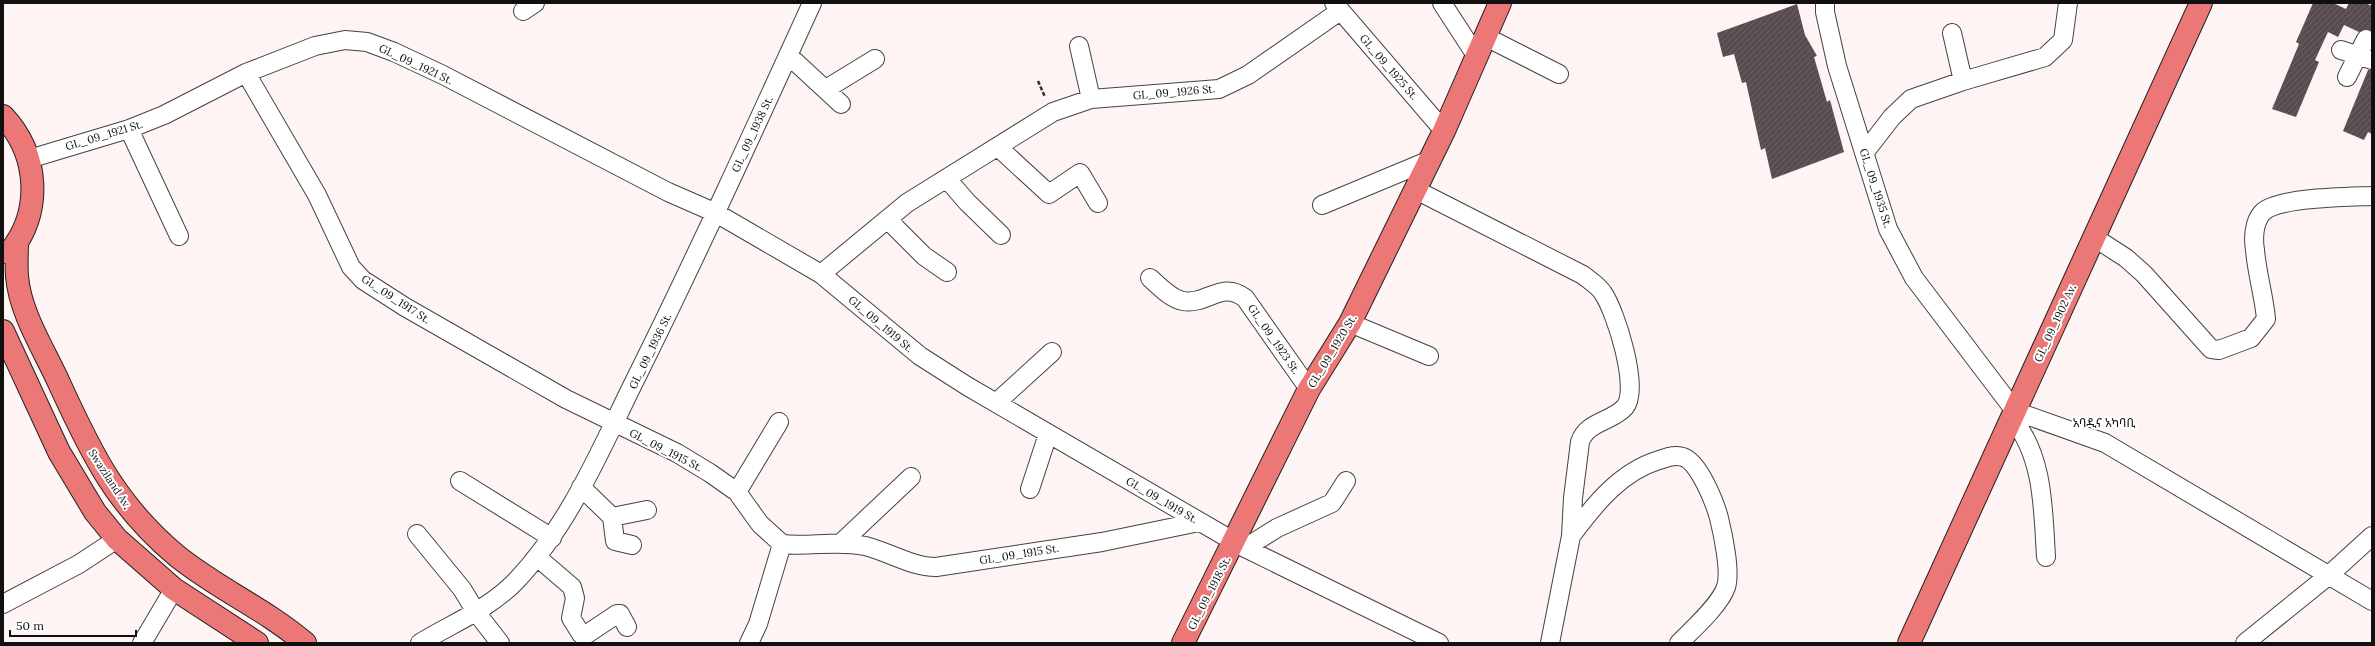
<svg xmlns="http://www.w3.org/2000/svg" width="2375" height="646" font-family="Lora,'Noto Sans Ethiopic',serif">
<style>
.building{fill:url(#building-hatch)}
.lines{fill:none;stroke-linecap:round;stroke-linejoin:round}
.minor-casing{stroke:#434343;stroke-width:20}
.major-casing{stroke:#212121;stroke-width:24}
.path{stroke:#323232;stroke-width:2.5;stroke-dasharray:4 2;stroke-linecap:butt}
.minor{stroke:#fff;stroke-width:18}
.major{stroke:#eb7776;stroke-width:22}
.labels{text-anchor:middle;stroke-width:4;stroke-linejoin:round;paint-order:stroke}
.street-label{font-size:11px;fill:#101010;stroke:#fff}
.neighbourhood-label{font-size:12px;fill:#101010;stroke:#fff}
</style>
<defs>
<pattern id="building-hatch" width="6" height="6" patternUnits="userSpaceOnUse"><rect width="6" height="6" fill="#574d51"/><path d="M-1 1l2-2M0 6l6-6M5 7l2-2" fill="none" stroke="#6a6265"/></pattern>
</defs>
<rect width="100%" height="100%" fill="#fef4f4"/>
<path class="building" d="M2313 3H2333L2346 9 2349 3H2365L2372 6V31L2365 29 2359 32 2344 25 2338 37 2328 32 2315 60 2319 62 2296 117 2272 109 2299 44 2296 42Z
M1797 4 1805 35 1817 56 1814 57 1827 102 1830 100 1844 152 1772 179 1765 148 1761 150 1746 82 1742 83 1734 54 1723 57 1717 33Z
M2368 70H2372V134L2368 132 2364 140 2343 131Z"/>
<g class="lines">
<defs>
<path id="minor" d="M1334 3 1444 131
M1442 3 1477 57
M1825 3V12L1837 66 1888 229 1914 278 2015 411 2105 443 2372 601
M523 11 535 3
M1952 33 1963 81
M1484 36 1559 74
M1079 46 1091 99
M2341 50 2372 60
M788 55 841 104
M246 73 317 195 351 267 363 280 405 307 566 399 677 453 710 473 737 492 760 524 782 544C809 547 838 540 865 546 889 552 912 567 936 567L1102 542 1199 522
M2347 77 2366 39
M826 89 875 59
M129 129 179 236
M999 148 1049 194 1080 173 1098 203
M1865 152 1892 117 1911 99 1963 81 2045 57 2063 40 2068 3
M29 159 129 129 164 115 246 73 315 46 345 40 367 42 394 52 443 75 668 192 716 213 821 274 920 356 967 386 1245 548 1439 643
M948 180 967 202 1001 235
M1416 190 1583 275C1589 280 1599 286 1603 293 1616 312 1640 389 1625 407 1612 422 1587 421 1580 442L1573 498 1571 536 1550 643
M1322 205 1430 160
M888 220 924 256 947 272
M2095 238 2126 258 2144 274 2211 349 2219 350 2251 338 2266 319C2264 296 2257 274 2255 250 2253 238 2254 222 2262 213 2276 197 2350 197 2372 196
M821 274 907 203 1053 112 1091 99 1219 89 1248 75 1340 11
M1150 278C1159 286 1171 299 1183 301 1208 305 1221 280 1245 298L1309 389
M1350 323 1429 356
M996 403 1052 352
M2012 418C2044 457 2043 509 2046 557
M460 481 552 538
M581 487 612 517 615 541 632 545
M1030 489 1048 434
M737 492 779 422
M612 517 647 510
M417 534 462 589 476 612 500 643
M1571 536C1595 504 1620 472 1659 460 1666 458 1675 454 1683 457 1699 462 1715 503 1719 518 1723 534 1731 572 1726 587 1720 605 1692 630 1679 643
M841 543 911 477
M1245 548 1277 528 1332 503 1346 481
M537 557 572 587 575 598 571 618 581 634H587L617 614H620L627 627
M3 604 79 564 117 539
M142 643 174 589
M420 643C453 623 489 609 516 581 571 523 602 446 637 376 698 253 755 128 812 3
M749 643 758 624 782 544
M2245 643 2328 576 2372 536"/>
<path id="major" d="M3 116C39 154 43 212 9 253
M17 242C17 253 16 265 17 276 20 314 45 351 60 385 92 455 117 506 177 556 218 589 265 609 305 643
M3 331 59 452 95 512 117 539 174 589 257 643
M1183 643 1309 389 1350 323 1444 131 1500 3
M1909 643 2201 3"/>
</defs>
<use href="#minor" class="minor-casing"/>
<use href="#major" class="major-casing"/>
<path class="path" d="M1038 81 1045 97"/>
<use href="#minor" class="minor"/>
<use href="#major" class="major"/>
</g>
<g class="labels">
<g class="street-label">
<text transform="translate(416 64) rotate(25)" y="4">GL_09_1921 St.</text>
<text transform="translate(1389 67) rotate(49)" y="4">GL_09_1925 St.</text>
<text transform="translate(1174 92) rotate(-5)" y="4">GL_09_1926 St.</text>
<text transform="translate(752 134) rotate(-65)" y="4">GL_09_1938 St.</text>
<text transform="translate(104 135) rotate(-17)" y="4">GL_09_1921 St.</text>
<text transform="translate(1876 188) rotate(72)" y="4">GL_09_1935 St.</text>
<text transform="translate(396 299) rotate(33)" y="4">GL_09_1917 St.</text>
<text transform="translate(2055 323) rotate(-65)" y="4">GL_09_1902 Av.</text>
<text transform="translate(881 324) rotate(40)" y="4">GL_09_1919 St.</text>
<text transform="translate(1274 339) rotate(55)" y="4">GL_09_1923 St.</text>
<text transform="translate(650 351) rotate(-64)" y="4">GL_09_1936 St.</text>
<text transform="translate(1332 351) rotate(-59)" y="4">GL_09_1920 St.</text>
<text transform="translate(666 450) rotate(27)" y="4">GL_09_1915 St.</text>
<text transform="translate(110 479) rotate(57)" y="4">Swaziland Av.</text>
<text transform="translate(1162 500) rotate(30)" y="4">GL_09_1919 St.</text>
<text transform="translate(1019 554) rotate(-9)" y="4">GL_09_1915 St.</text>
<text transform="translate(1209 593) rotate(-63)" y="4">GL_09_1918 St.</text>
</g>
<g class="neighbourhood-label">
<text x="2104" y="427">አባዲና አካባቢ</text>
</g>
</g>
<rect width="2375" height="646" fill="none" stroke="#101010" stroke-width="8"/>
<path d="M10 630v6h126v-6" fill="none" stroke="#101010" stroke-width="2"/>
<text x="16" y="630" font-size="12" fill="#101010" stroke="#ffffff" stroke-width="3" paint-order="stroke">50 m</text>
</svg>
